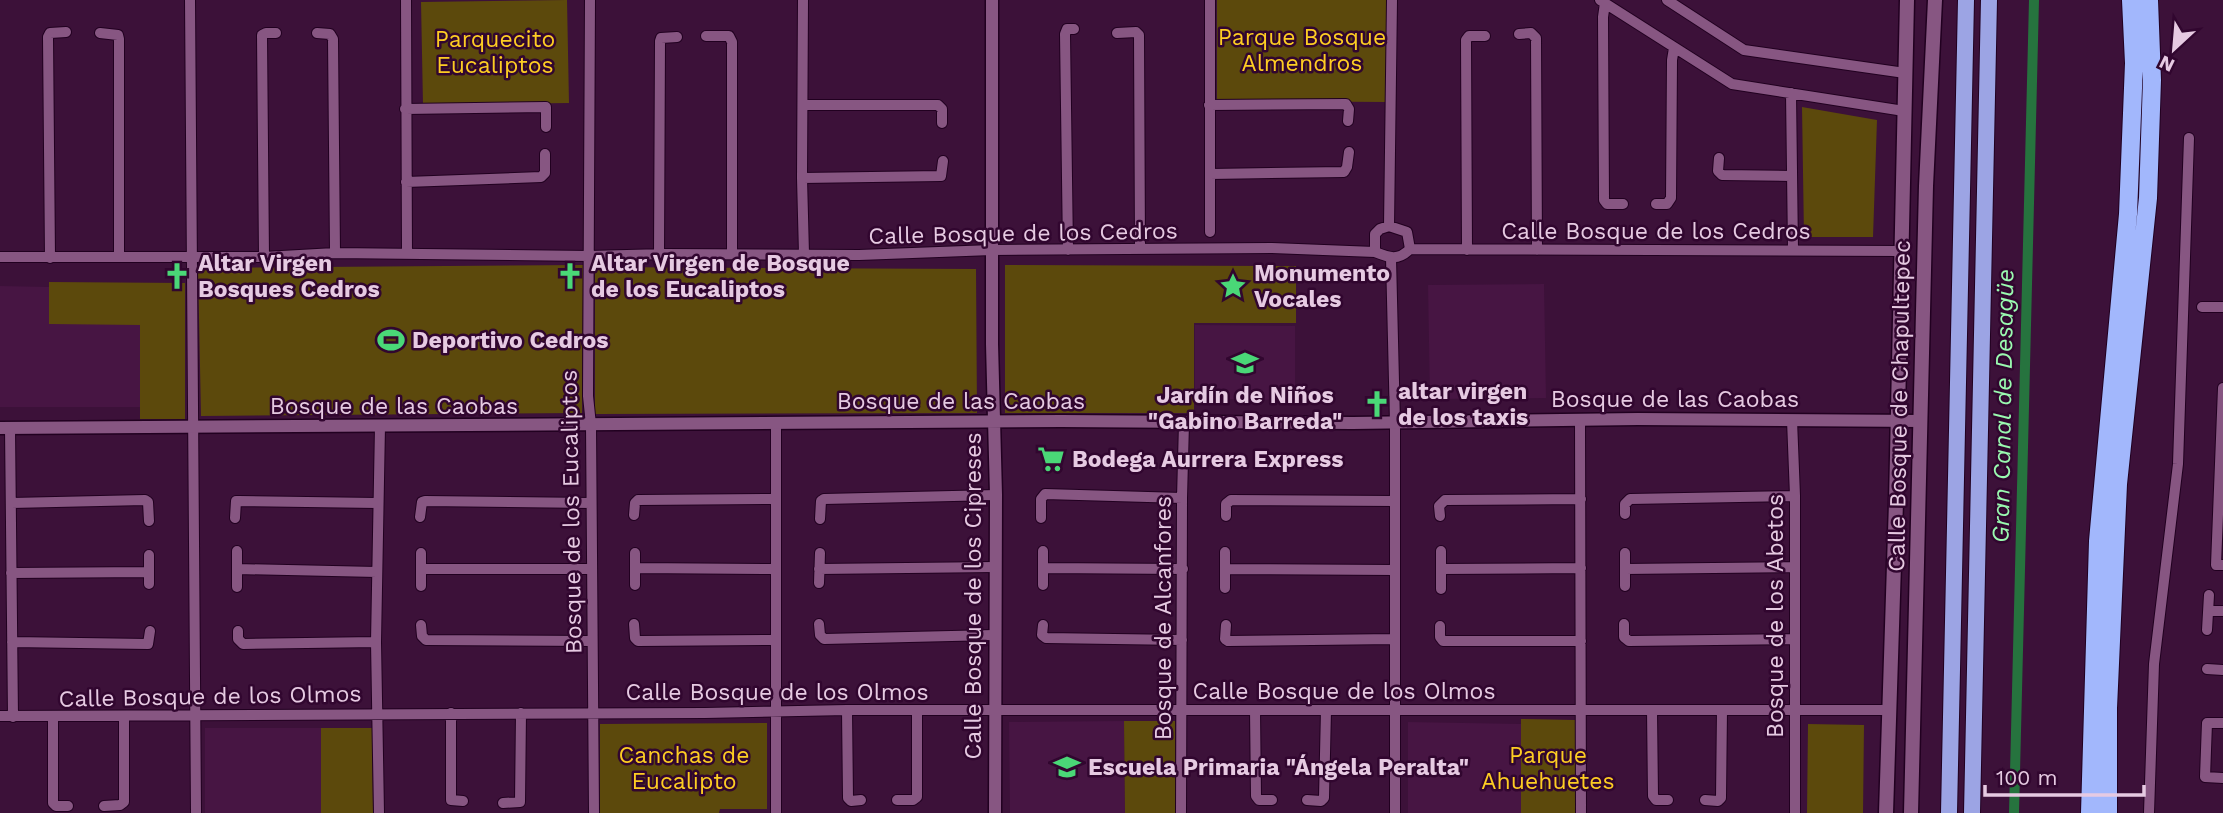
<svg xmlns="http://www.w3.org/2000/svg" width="2223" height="813" font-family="'Work Sans',sans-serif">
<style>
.built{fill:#471543}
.green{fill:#5c490c}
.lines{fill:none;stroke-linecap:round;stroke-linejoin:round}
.canal{stroke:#26733e;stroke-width:10}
.minor-casing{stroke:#210020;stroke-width:12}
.tertiary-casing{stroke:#210020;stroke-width:15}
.secondary-casing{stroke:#210020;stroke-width:17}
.trunk-casing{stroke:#210020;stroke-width:18}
.motorway-casing{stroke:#210020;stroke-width:20}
.minor{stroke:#875682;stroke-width:10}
.tertiary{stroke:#875682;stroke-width:12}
.secondary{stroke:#875682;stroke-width:14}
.trunk{stroke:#9ca4e4;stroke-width:16}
.motorway{stroke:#a2b7fc;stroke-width:18}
.labels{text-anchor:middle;stroke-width:5;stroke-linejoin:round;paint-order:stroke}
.park-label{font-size:23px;fill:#fdcd23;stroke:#31062f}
.street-label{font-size:23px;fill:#e6cae2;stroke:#31062f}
.poi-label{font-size:23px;font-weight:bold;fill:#e6cae2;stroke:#31062f;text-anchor:start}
.water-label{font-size:24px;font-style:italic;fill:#9afab0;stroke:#31062f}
</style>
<rect width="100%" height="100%" fill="#3c1139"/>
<path class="built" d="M1544 284 1546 398 1430 399 1428 285Z
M0 286 49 287V324H140V407H0Z
M1195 325 1295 326V400L1195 399Z
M1124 721 1125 813H1010L1009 722Z
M1408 722 1521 724V813H1408Z
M205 728H321V813H205Z"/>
<path class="green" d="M567 0 569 103 423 105 421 2Z
M1217 0H1387V102L1217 101Z
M1802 107 1877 120 1873 237H1804Z
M583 265 582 413 201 416 198 268Z
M1005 265 1296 266V323H1194V413H1005Z
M595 267 976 269 977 413 595 414Z
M49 282 185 283V419H140V325L49 324Z
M1521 719 1575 720V813H1521Z
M1124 721H1175L1176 813H1125Z
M767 723V809H720L719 813H600V724Z
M1808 724 1864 725 1863 813H1807Z
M321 728H372L373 813H321Z"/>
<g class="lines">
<path class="canal" d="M2014 813 2034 0"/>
<defs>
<path id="minor" d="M190 0 196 813
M406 0 407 254
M590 0 588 396 591 425 594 813
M803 0 802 178 804 254
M1600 0 1732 84 1904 111
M1667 0 1744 50 1905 73
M1605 3 1603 17 1604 200 1607 204H1623
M100 33 118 35 119 39V257
M317 33 330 34 333 39 335 253
M1117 33 1136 32 1139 35 1140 249
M1519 34 1531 33 1536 38 1537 250
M706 36H729L732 42V254
M1791 93 1793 250
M804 105H938L942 109V123
M1209 105 1346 104 1349 109 1348 121
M405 109 546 107V127
M1719 158 1718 171 1722 175 1791 176
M1210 174 1344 172 1347 167 1349 152
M802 178 941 176 943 161
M406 182 541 177 545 173V154
M1656 204H1667L1671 198 1672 60 1674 48
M1389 226 1392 0
M1389 226 1407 232 1410 249C1398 261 1390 258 1375 252V234L1380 229Z
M1210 232V0
M1410 249 1901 251
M1068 250 1065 34 1067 29H1074
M1467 250 1466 40 1469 36H1485
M659 254 660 41 661 38 677 37
M0 257H264L335 253 589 256 665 254 859 255 992 250 1272 248 1375 252
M264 257 262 35 266 33H276
M50 258 48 37 50 33 66 32
M1391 258 1395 423V813
M2202 307H2223
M2223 388 2216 565H2223
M1580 420 1581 813
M1792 420 1795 496V813
M776 422V813
M10 428 13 717
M11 503 145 500 148 502 149 521
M1625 514V504L1630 499 1795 496
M634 515 635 503 638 500 774 499
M1226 516V504L1231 500 1395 501
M1440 516 1439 506 1445 500 1581 499
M420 517 422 502 425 501 591 503
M235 518 236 501H239L377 503
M1041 518V499L1045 494 1182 498
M820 519 821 501 824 499 996 495
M237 551V587
M1043 551V585
M1441 551V589
M1225 552V588
M1625 553V586
M149 555V584
M635 568 775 569
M1043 568 1183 569
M237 569 377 572
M421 569H591
M819 569 995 567
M1225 569 1395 570
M1441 569 1581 568
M1625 569 1795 567
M11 573 149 572
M819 583 820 553
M635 585V553
M421 586V553
M2208 611H2223
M634 624 635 638 638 641 775 640
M819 624 820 635 824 639 994 635
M1624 624V637L1629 641 1794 639
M421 625 422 636 426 640 592 641
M1043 625 1042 635 1046 638 1182 640
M1226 625 1225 639 1228 641 1395 639
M1440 626V637L1443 641H1581
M2207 630 2209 595
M238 631V639L243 644 376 642
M12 642 148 644 150 631
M2207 669 2223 670
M847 710 848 798 851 801 861 800
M1255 710 1256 796 1259 800H1272
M1652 710 1653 796 1656 800H1668
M451 713V800L463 801
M0 716 705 713 847 710H1891
M53 717V803L56 806H68
M2223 723H2207L2205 777 2223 778
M897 800H913L917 797V710
M1307 800 1321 801 1324 798 1326 710
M1705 800 1718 801 1721 798 1722 710
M503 803 520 802 521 713
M104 806 120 805 124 802V716
M379 813 376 642 380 426
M1181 813 1182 498 1184 423
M2149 813 2154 664 2178 464 2189 138"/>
<path id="tertiary" d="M992 0V344L996 495 995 813
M0 428 1061 421 1353 423 1638 419 1921 421"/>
<path id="secondary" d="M1886 813 1896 502 1907 0
M1911 813 1926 186 1935 0"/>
<path id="trunk" d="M1949 813 1966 0
M1972 813 1989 0"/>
<path id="motorway" d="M2090 813 2098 541 2128 214 2134 63 2131 0
M2108 813V708L2118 484 2148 198 2152 80 2149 0"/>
</defs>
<use href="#minor" class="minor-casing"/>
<use href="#tertiary" class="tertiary-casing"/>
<use href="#secondary" class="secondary-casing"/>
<use href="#trunk" class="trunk-casing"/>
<use href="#motorway" class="motorway-casing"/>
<use href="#minor" class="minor"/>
<use href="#tertiary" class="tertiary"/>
<use href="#secondary" class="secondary"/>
<use href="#trunk" class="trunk"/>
<use href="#motorway" class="motorway"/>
</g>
<defs>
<symbol id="church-bare" viewBox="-9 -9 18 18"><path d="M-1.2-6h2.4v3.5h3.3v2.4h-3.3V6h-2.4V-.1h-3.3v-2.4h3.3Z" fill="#4ad777" stroke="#31062f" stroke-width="2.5" paint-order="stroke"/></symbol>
<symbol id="sight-bare" viewBox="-9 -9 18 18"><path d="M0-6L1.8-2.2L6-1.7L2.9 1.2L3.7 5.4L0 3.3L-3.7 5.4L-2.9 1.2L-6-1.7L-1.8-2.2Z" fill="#4ad777" stroke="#31062f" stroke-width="2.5" paint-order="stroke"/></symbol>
<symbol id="stadium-bare" viewBox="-9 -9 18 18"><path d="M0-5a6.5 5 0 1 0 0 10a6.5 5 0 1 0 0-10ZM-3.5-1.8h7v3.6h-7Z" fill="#4ad777" stroke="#31062f" stroke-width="2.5" paint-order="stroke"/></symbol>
<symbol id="school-bare" viewBox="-9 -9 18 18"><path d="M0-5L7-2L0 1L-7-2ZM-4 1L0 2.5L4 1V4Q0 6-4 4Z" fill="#4ad777" stroke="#31062f" stroke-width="2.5" paint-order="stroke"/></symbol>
<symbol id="supermarket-bare" viewBox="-9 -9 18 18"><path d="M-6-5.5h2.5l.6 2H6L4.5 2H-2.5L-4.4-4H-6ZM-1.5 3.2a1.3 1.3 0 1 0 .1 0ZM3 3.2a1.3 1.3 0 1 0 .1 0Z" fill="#4ad777" stroke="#31062f" stroke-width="2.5" paint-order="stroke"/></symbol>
</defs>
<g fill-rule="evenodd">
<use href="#church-bare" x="158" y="257" width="38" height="38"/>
<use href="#church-bare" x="551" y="257" width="38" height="38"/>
<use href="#sight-bare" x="1214" y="267" width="38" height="38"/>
<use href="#stadium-bare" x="372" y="321" width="38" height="38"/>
<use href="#school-bare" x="1226" y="344" width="38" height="38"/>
<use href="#church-bare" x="1358" y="385" width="38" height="38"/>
<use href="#supermarket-bare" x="1032" y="440" width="38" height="38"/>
<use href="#school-bare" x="1048" y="748" width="38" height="38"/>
</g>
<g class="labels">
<g class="park-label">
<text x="1302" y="45">Parque Bosque<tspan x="1302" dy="26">Almendros</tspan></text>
<text x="495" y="47">Parquecito<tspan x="495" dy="26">Eucaliptos</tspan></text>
<text x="684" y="763">Canchas de<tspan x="684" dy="26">Eucalipto</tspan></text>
<text x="1548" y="763">Parque<tspan x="1548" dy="26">Ahuehuetes</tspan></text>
</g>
<g class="street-label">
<text x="1656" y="239">Calle Bosque de los Cedros</text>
<text transform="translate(1023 233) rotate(-1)" y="8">Calle Bosque de los Cedros</text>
<text x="1675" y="407">Bosque de las Caobas</text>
<text x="961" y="409">Bosque de las Caobas</text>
<text x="394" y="414">Bosque de las Caobas</text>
<text transform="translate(1899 406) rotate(-89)" y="8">Calle Bosque de Chapultepec</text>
<text transform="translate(571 512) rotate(-91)" y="8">Bosque de los Eucaliptos</text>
<text transform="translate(973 596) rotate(-90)" y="8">Calle Bosque de los Cipreses</text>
<text transform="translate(1775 616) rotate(-90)" y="8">Bosque de los Abetos</text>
<text transform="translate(1163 618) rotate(-90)" y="8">Bosque de Alcanfores</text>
<text x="1344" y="699">Calle Bosque de los Olmos</text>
<text x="777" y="700">Calle Bosque de los Olmos</text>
<text transform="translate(210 696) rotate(-1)" y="8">Calle Bosque de los Olmos</text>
</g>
<g class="poi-label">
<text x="198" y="271">Altar Virgen<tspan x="198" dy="26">Bosques Cedros</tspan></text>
<text x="591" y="271">Altar Virgen de Bosque<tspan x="591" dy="26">de los Eucaliptos</tspan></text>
<text x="1254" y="281">Monumento<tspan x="1254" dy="26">Vocales</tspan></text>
<text x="412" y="348">Deportivo Cedros</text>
<text x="1398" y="399">altar virgen<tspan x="1398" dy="26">de los taxis</tspan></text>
<text x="1245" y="403" text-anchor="middle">Jardín de Niños<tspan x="1245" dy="26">"Gabino Barreda"</tspan></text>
<text x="1072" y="467">Bodega Aurrera Express</text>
<text x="1088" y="775">Escuela Primaria "Ángela Peralta"</text>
</g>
<g class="water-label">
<text transform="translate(2003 406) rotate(-89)" y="8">Gran Canal de Desagüe</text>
</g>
</g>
<g transform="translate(2174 49) rotate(206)" stroke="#31062f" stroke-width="5" paint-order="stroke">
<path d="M0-5L12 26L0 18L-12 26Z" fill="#e6cae2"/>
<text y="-10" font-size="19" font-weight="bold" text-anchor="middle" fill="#e6cae2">N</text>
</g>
<path d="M1985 785v10h159v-10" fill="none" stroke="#e6cae2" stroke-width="3.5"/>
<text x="1996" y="785" font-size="21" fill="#e6cae2" stroke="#31062f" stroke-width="5" paint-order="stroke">100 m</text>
</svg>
